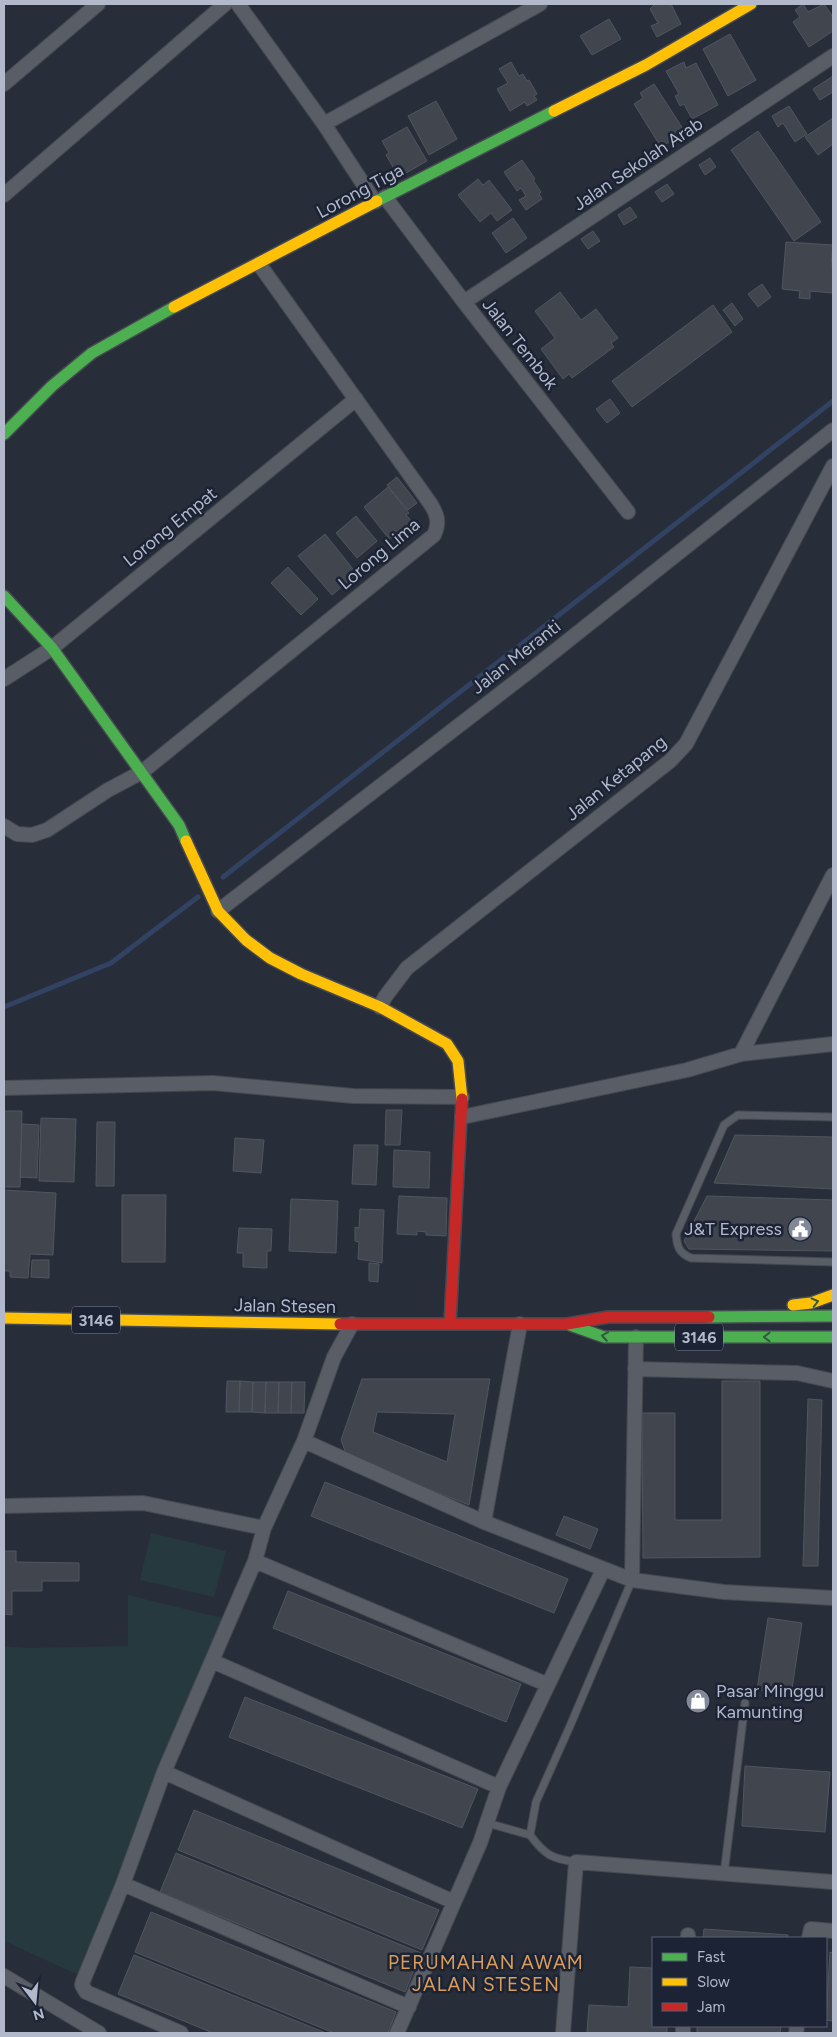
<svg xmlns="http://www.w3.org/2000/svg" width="837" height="2037" font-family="Figtree,sans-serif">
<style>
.grass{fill:#25393f}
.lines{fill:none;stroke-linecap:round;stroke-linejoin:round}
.stream{stroke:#314262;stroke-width:5}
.building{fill:#40454e;stroke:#505660;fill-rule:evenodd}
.lane-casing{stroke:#454951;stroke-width:9}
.street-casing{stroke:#454951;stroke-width:16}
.fast-casing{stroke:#454951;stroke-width:14}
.slow-casing{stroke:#454951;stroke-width:14}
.jam-casing{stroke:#454951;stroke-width:14}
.lane{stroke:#595d66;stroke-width:7}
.street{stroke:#595d66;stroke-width:14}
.fast{stroke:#4caf50;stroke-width:11}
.slow{stroke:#ffc107;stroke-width:11}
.jam{stroke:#c62828;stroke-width:11}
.oneway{stroke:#2f5b3f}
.labels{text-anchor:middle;stroke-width:5;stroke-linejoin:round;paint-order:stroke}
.shield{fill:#1b2334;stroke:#858c9d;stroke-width:1}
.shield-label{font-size:16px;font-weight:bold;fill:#b2b9ca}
.street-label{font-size:18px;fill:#b2b9ca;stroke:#1b2334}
.poi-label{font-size:18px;fill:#b2b9ca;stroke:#1b2334;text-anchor:end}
.neighbourhood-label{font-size:19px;letter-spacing:1px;fill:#dd9d5a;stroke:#1b2334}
</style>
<rect width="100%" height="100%" fill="#282e39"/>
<path class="grass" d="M151 1533 226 1551 214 1597 140 1580Z
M128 1595 234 1621 83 1977 4 1941V1646L26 1648 128 1646Z"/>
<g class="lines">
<path class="stream" d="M223 877 833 401
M4 1007 111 963 198 897"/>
</g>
<path class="building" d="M655 4H671L681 24 657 37 651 26 658 23 650 9Z
M803 4 808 12 824 4 833 17V31L809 47 793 22 800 17 795 10Z
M609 19 621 39 592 55 580 36Z
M730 34 756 80 728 96 703 49Z
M511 62 519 76 523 74 527 81 529 80 537 94 534 96 537 100 527 106 525 102 510 111 497 89 508 83 499 69Z
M684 62 686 68 696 63 718 105 692 119 684 104 680 106 675 96 679 94 666 71Z
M833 76V92L820 100 813 89Z
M654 84 685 132 661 147 634 104 643 98 640 93Z
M436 101 457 139 429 155 408 116Z
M789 106 807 134 795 142 783 123 778 127 772 116Z
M833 118V144L818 155 805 137Z
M407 127 427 161 399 177 386 155 389 153 382 141Z
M758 131 821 222 794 241 731 150Z
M710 158 716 167 705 175 699 165Z
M522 160 535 179 533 180 541 192 539 194 542 199 526 210 519 200 526 196 521 188 517 191 504 172Z
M478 179 483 185 489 180 512 210 497 221 491 213 480 222 458 195Z
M667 184 674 194 662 202 655 192Z
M630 207 637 217 624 225 618 215Z
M513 218 527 238 506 253 492 233Z
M593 231 600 241 588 249 581 239Z
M786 242 833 245 831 266H833V293L810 291V299L799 298 800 291 782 289Z
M762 284 771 297 758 307 748 294Z
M560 292 581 320 596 309 618 338 611 343 614 347 572 378 569 374 563 379 541 349 555 338 535 311Z
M732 303 743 319 735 326 723 310Z
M713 305 732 332 632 407 612 381Z
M610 399 620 413 607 423 596 409Z
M397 477 417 503 408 510 387 485Z
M388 487 409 513 406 515 415 525 401 536 398 532 389 539 364 507Z
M356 516 377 541 357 558 336 533Z
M325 534 357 574 332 595 298 556Z
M288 567 318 599 301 615 271 583Z
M386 1110H402L400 1145H385Z
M4 1111H22L20 1187H4Z
M41 1118 76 1119 74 1182 39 1181Z
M97 1122H115L114 1186H96Z
M22 1124 39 1125 37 1178 20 1177Z
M735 1135 833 1137V1189L714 1183Z
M235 1138 264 1140 261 1173 233 1171Z
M354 1145H378L376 1185 352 1184Z
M394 1150 430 1152 429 1188 393 1187Z
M4 1190 56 1193 53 1255 30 1254 28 1278 10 1277V1271H4Z
M122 1195H166L165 1262H122Z
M399 1196 447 1198 446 1236 426 1235V1232L417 1231V1235L397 1234Z
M707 1196 833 1200V1251L689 1249 684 1241Z
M291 1199 338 1201 336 1253 289 1251Z
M360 1209 384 1210 382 1263 358 1259 359 1242 355 1241V1227L359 1228Z
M239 1228 272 1229 271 1251H267V1268L243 1267V1253H237Z
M32 1260H49V1278L31 1277Z
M369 1263 379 1264 378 1282 369 1281Z
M362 1379H490L469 1505 347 1456 341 1440ZM377 1412 455 1414 447 1462 373 1432Z
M227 1381H240L239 1412H226Z
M240 1381 253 1382 252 1412H239Z
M722 1381H760V1557L643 1558 642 1413H675V1520H722Z
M253 1382H266L265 1413 252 1412Z
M266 1382H279L278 1413H265Z
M279 1382H292L291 1413H278Z
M292 1382H305L304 1413H291Z
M808 1399 822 1400 818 1566H803Z
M325 1482 568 1579 554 1613 311 1516Z
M564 1516 598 1529 590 1549 556 1535Z
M4 1551H16V1562L79 1563V1581H42V1591H12V1615L4 1614Z
M288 1591 521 1684 506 1722 273 1628Z
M768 1618 802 1623 791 1695 757 1690Z
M245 1697 478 1789 462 1828 229 1737Z
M745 1766 830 1772 825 1832 742 1826Z
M194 1810 439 1910 422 1950 178 1850Z
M176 1853 421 1953 405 1992 160 1892Z
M151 1912 396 2012 388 2033H334L135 1952Z
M704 1929 788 1935 787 1938H703Z
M830 1952 833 1953V2021L826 2020Z
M134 1955 326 2033H213L118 1994Z
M630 1967 653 1968V2026H667V2033H587L589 2005 628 2007Z
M697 2026H781L780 2033H697Z"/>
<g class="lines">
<defs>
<path id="lane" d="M833 1117 738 1115 724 1125 676 1234C677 1247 679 1253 691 1258L833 1262
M487 1823 530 1835
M576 1862C552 1859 545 1855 530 1835L536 1802 570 1726 632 1580
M724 1874 745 1703"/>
<path id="street" d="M238 4 324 124 375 202
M4 84 98 4
M324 124 540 4
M4 195 225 4
M385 197 464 302 628 512
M464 302 833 56
M4 679 52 648 356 399
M4 826 17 834 32 835 47 830 108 790 142 772 434 535C440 522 437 514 430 503L259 264
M218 911 531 670 833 430
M380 1007 385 997 407 968 670 761 686 744 833 466
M741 1054 833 875
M4 1088 213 1083 353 1096 462 1097
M462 1117 687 1070 741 1054 833 1044
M635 1369 797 1373 833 1381
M304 1441 484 1522 632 1580 724 1592 833 1598
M4 1506 143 1503 264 1528
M484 1522 520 1324
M255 1561 546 1684
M632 1580 636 1337
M212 1661 499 1787
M164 1772 454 1902
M123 1884 409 2007
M688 1938V1935
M809 1938 811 1929 833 1931
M4 1976 99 2033
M181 2033 86 1992 82 1985 83 1981 123 1884 164 1772 255 1561 264 1528 304 1441 334 1357 352 1324
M397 2033 480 1843 499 1787 603 1570
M563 2033 576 1862 833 1882
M683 2033V2026
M796 2033 797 2026"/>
<path id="fast" d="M377 201 554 111
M4 434 52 386 92 353 174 307
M4 596 52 648 179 825 186 841
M709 1317 833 1316
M570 1325 604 1337H833"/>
<path id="slow" d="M554 111 646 65 751 4
M174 307 377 201
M186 841 218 911 246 940 270 958 301 974 380 1007 447 1044 458 1061 462 1099
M793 1305 811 1303 833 1295
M4 1318 340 1324"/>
<path id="jam" d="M450 1323 462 1099
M340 1324H567L608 1317H709"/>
</defs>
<use href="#lane" class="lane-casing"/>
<use href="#street" class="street-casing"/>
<use href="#fast" class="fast-casing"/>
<use href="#slow" class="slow-casing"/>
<use href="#jam" class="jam-casing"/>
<use href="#lane" class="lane"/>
<use href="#street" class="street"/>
<use href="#fast" class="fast"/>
<use href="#slow" class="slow"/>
<use href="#jam" class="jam"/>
</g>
<defs><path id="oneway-chevron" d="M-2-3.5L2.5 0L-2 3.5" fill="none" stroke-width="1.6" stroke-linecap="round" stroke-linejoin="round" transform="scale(1.25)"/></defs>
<g class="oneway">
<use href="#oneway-chevron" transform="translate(815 1302) rotate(-14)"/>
<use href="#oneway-chevron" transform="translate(605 1336) rotate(-171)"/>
<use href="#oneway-chevron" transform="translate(767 1337) rotate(-180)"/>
</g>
<defs>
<symbol id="civic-disc" viewBox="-11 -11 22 22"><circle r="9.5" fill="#828897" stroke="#1b2334"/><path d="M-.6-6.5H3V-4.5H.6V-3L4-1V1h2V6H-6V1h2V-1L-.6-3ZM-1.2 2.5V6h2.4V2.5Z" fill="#fff"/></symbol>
<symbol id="shop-disc" viewBox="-11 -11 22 22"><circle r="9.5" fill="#828897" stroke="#1b2334"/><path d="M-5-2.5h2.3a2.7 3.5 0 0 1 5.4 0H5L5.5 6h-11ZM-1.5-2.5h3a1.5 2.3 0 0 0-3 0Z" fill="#fff"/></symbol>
</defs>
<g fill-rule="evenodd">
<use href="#civic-disc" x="786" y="1215" width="28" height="28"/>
<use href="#shop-disc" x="684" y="1687" width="28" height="28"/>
</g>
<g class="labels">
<g class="shield">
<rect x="72" y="1306.5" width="48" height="27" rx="4"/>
<rect x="675" y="1323.5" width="48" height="27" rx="4"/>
</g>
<g class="shield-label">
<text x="96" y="1326">3146</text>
<text x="699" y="1343">3146</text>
</g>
<g class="street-label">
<text transform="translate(638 164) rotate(-34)" y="6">Jalan Sekolah Arab</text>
<text transform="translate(360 191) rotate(-28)" y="6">Lorong Tiga</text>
<text transform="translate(520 344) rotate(52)" y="6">Jalan Tembok</text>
<text transform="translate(170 527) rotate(-39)" y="6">Lorong Empat</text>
<text transform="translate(379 554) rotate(-40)" y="6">Lorong Lima</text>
<text transform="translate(516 657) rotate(-38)" y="6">Jalan Meranti</text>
<text transform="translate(616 778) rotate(-39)" y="6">Jalan Ketapang</text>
<text transform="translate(285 1306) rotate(1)" y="6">Jalan Stesen</text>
</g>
<g class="poi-label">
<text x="782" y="1235">J&amp;T Express</text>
<text x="716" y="1697" text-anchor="start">Pasar Minggu<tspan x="716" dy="21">Kamunting</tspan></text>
</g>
<g class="neighbourhood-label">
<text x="486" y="1969">PERUMAHAN AWAM<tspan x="486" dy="22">JALAN STESEN</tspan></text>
</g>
</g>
<rect width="837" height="2037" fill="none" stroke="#b2b9ca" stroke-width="10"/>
<rect x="652" y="1937" width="175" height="90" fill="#1b2334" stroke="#575f70"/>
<rect x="662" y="1953" width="25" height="8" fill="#4caf50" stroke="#575f70"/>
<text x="697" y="1962" font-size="15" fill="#b2b9ca">Fast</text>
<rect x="662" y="1978" width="25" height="8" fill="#ffc107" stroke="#575f70"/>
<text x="697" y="1987" font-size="15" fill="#b2b9ca">Slow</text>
<rect x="662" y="2003" width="25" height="8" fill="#c62828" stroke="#575f70"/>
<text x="697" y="2012" font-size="15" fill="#b2b9ca">Jam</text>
<g transform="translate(35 2002) rotate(164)" stroke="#1b2334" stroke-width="4" paint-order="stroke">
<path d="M0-4L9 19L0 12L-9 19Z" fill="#b2b9ca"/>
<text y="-8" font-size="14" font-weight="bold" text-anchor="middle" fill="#b2b9ca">N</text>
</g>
</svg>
